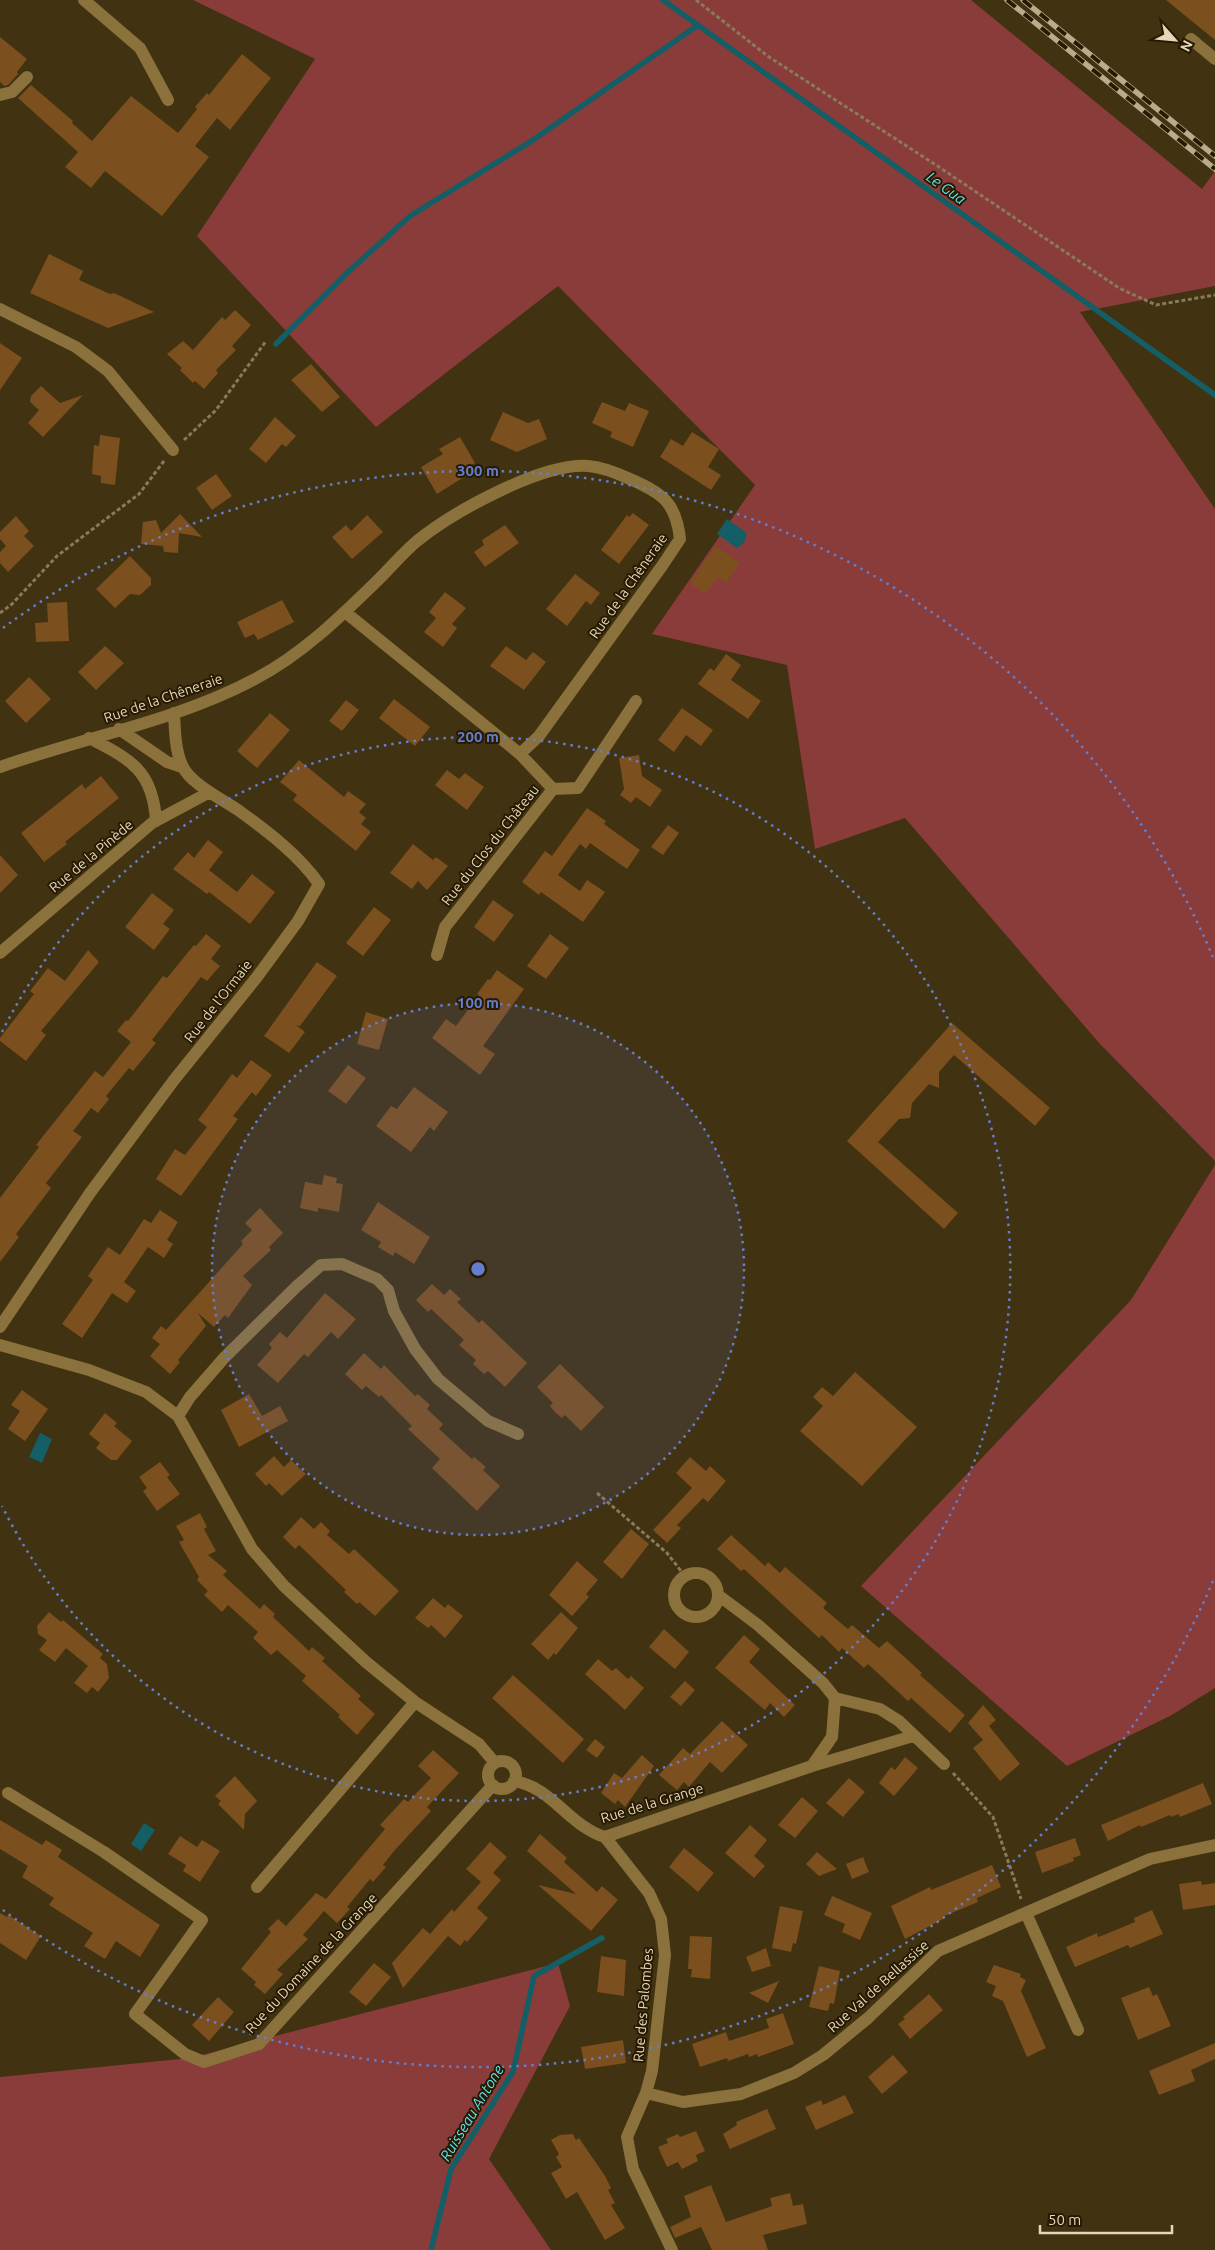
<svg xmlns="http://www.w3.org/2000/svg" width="1215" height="2250" font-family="Ubuntu,sans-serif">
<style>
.green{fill:#8a3c3a}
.water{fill:#135f65}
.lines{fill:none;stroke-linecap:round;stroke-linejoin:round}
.stream{stroke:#135f65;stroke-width:5.5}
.building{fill:#7c4f1e}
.path{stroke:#897a5a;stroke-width:3;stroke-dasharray:4 2.5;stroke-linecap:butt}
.minor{stroke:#8b713b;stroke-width:12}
.rail-casing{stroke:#bbab8c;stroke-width:5.5}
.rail{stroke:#261a02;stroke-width:4;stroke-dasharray:11;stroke-linecap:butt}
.ring{fill:none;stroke:#647ecd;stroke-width:2.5;stroke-dasharray:2.5 5}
.labels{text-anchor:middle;stroke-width:4;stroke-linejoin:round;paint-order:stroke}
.street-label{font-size:14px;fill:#e7d7b9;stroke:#261a02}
.water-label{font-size:15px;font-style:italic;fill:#5de3f0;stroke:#261a02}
.centre{fill:#647ecd;stroke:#261a02;stroke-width:2.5}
.ring-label{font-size:15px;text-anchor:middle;font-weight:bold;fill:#647ecd;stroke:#261a02;stroke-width:4;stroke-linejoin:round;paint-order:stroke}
</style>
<rect width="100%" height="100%" fill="#413211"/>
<path class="green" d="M193 0H971L1202 189 1215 171V286L1080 312 1215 509V1161L1100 1044 905 818 815 849 787 665 652 634 755 485 558 286 376 427 197 236 315 59Z
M1215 1165V1688L1170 1716 1067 1766 861 1586 1131 1300Z
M558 1963 570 2006 489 2159 551 2250H0V2077L190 2058Z"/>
<path class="water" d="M727 519 747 533 744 543 737 548 717 534Z
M40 1433 52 1439 42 1463 29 1457Z
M144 1823 155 1830 141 1851 131 1844Z"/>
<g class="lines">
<path class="stream" d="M663 0 1215 395
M276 344 348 272 410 216 530 142 698 25
M431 2250 451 2169 513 2072 534 1976 602 1938"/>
</g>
<path class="building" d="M1166 0H1215V40Z
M0 37 27 59 17 72 18 74 8 85 4 86 0 82Z
M242 54 271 78 230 130 217 118 195 146 209 157 162 216 105 171 91 188 65 167 78 152 18 98 31 85 73 121 72 123 92 141 131 96 178 133 197 109 195 107 207 93 209 95Z
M49 254 83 271 79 280 110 294 114 293 154 312 108 328 30 293Z
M235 310 251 325 232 346 236 350 216 370 218 373 204 389 195 381 193 383 180 370 182 368 167 354 183 341 193 350 222 317 225 320Z
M0 343 22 358 0 390Z
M311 364 340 397 322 412 291 380Z
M41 386 60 403 83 395 43 437 28 423 39 410 30 402 31 396Z
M602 402 625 411 629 403 649 411 633 447 610 437 612 432 592 423Z
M503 412 528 423 539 419 547 439 517 452 490 440Z
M275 417 296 436 286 447 282 444 266 463 249 449Z
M692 432 719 449 708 467 721 475 711 490 660 457 671 439 683 446Z
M100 435 120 438 115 485 101 483V476L92 474 94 445 99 446Z
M460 437 475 463 469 467 472 472 437 494 421 467 443 454 439 449Z
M216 474 232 496 212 510 196 488Z
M633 513 649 525 619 564 601 550 627 515 629 517Z
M180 514 202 537 179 533 178 553 164 552 163 546 141 544 143 522 156 520 161 533Z
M367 515 383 532 352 559 332 537 346 525 351 531Z
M16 516 29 531 24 536 34 546 8 572 0 563V552L6 546 0 539V532Z
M505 525 519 543 485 567 474 552 484 545 482 540Z
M716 546 740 563 726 583 718 577 705 594 690 583Z
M130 556 151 578V585L140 595 130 594 115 608 96 589Z
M575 574 600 593 591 605 586 601 567 626 546 609Z
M445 592 466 608 452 624 457 628 443 647 424 632 436 618 429 612Z
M282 600 294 622 258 640 254 634 245 638 237 622Z
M67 602 69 641 36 642 35 623 48 622 47 603Z
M105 646 124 663 96 690 78 672Z
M506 646 526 660 533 652 546 662 524 690 490 666Z
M726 654 741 665 731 680 761 701 748 719 698 684 710 668 714 671Z
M29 677 51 699 26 723 5 701Z
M394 699 430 727 415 746 379 718Z
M346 700 359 710 342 731 329 721Z
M682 708 713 730 701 746 686 735 674 752 658 740Z
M270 713 290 730 257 768 237 751Z
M639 755 642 776 662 790 650 807 636 797 631 803 620 795 624 789 619 758Z
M299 760 344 797 348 791 366 804 359 812 366 818 361 824 371 832 356 851 293 800 297 795 280 782Z
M447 770 459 779 465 773 484 787 467 810 435 785Z
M101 776 119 798 65 842 67 844 44 862 21 833 82 784 85 789Z
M587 808 606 821 604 824 640 850 627 869 590 843 586 849 580 844 558 875 580 891 587 880 605 892 583 922 541 892 539 895 522 882 545 851 552 856Z
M668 825 679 833 663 855 651 847Z
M208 840 223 852 209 870 237 892 252 874 275 892 250 924 209 892 207 894 173 869 188 852 194 858Z
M413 844 433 860 436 857 448 866 427 890 418 881 412 889 390 873Z
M0 855 18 875 0 893Z
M152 893 174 910 163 924 170 929 154 950 125 927Z
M493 900 514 915 494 942 474 927Z
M374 907 391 920 363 956 346 943Z
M206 934 221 946 211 959 220 966 207 981 201 977 152 1040 156 1043 133 1071 129 1068 106 1096 109 1099 98 1113 91 1108 73 1131 82 1137 46 1183 51 1188 16 1234 19 1237 0 1262V1198L39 1147 36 1145 95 1071 103 1077 131 1042 117 1031 126 1020 128 1021 163 976 167 978 194 945 196 946Z
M550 934 569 948 546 979 527 966Z
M88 950 99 962 41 1031 46 1035 26 1061 0 1041V1038L34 994 30 991 48 968 65 981Z
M317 962 337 976 300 1026 296 1025 305 1032 289 1053 264 1036Z
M497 970 524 989 483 1046 495 1054 480 1075 432 1038 446 1019 456 1026 479 995 477 994 488 979 490 980Z
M366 1012 388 1019 379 1050 357 1044Z
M952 1023 1050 1108 1035 1126 954 1055 939 1072V1088L929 1084 912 1103 910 1118 899 1119 878 1142 958 1213 944 1229 847 1141Z
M251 1060 272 1075 256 1096 252 1092 233 1116 238 1119 181 1196 156 1179 175 1149 185 1155 207 1127 198 1120 232 1074 237 1078Z
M348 1065 366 1078 346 1104 328 1091Z
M414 1087 448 1112 434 1131 430 1127 411 1152 376 1126 391 1106 397 1109Z
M324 1175 337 1178 336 1183 343 1184 339 1212 318 1208V1212L300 1208 305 1182 322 1185Z
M378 1202 430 1237 414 1264 395 1252 393 1256 378 1247 381 1242 361 1230Z
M260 1208 283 1233 269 1247 271 1250 243 1276 252 1285 228 1318 225 1315 214 1327 198 1313 206 1326 178 1360 180 1362 170 1374 150 1356 160 1344 152 1338 161 1326 166 1330 243 1244 241 1241 252 1230 245 1223Z
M160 1210 178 1222 167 1240 173 1244 164 1258 148 1247 124 1282 136 1291 127 1303 112 1293 82 1338 62 1324 93 1280 88 1276 108 1247 120 1255 144 1219 151 1223Z
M432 1284 444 1295 450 1289 461 1299 457 1302 479 1323 482 1320 527 1363 505 1387 488 1371 484 1374 473 1364 476 1360 459 1345 464 1340 431 1309 428 1312 416 1300Z
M325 1293 356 1319 338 1339 331 1332 308 1357 304 1354 278 1383 257 1365 272 1348 269 1344 280 1332 287 1338Z
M364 1353 381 1369 384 1365 415 1396 418 1394 430 1405 427 1409 443 1424 439 1429 472 1459 474 1457 486 1467 483 1470 500 1486 477 1511 432 1468 440 1459 408 1429 412 1426 381 1395 379 1397 366 1386 362 1390 345 1374Z
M560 1364 604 1407 581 1431 565 1415 562 1418 556 1413 550 1406 553 1403 537 1387Z
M855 1372 917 1427 862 1486 800 1431 823 1406 813 1397 822 1387 833 1396Z
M22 1390 48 1409 25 1441 8 1429 20 1411 11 1405Z
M249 1394 262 1416 280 1406 288 1421 239 1447 221 1410Z
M105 1413 117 1423 114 1426 132 1441 117 1460H111L96 1448 100 1443 89 1434Z
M274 1456 284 1467 291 1460 306 1474 282 1496 269 1483 266 1486 255 1474Z
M690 1457 706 1471 710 1466 726 1481 708 1502 703 1498 677 1525 681 1528 667 1543 653 1530 692 1488 676 1473Z
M160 1462 170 1475 167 1477 180 1494 157 1511 143 1491 147 1488 139 1477Z
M200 1513 207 1527 204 1529 216 1551 208 1555 227 1571 223 1575 260 1609 264 1604 275 1614 273 1617 309 1651 312 1647 325 1658 322 1661 361 1696 358 1699 375 1714 357 1735 338 1717 340 1715 302 1681 306 1676 277 1650 271 1655 253 1638 258 1632 228 1605 222 1612 204 1595 208 1591 197 1580 199 1577 179 1542 184 1540 176 1526Z
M301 1517 314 1529 321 1522 330 1531 327 1535 349 1554 354 1549 399 1591 375 1616 359 1602 357 1604 344 1592 346 1590 299 1545 295 1549 283 1537Z
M631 1529 649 1544 622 1579 603 1562Z
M731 1535 765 1566 768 1562 780 1573 785 1567 827 1603 823 1608 848 1629 852 1625 879 1648 887 1641 922 1673 920 1675 965 1715 950 1733 911 1698 908 1701 868 1664 864 1668 842 1648 839 1652 822 1635 819 1638 744 1569 741 1571 717 1549Z
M577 1561 598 1580 586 1594 589 1597 572 1616 549 1595Z
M433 1598 445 1608 448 1604 463 1616 445 1638 431 1625 428 1628 415 1618Z
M49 1612 61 1622 63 1620 103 1654 100 1658 107 1664 109 1678 98 1692 92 1687 87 1693 74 1683 88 1666 66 1648 55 1662 39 1650 47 1640 38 1634 37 1626Z
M561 1612 578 1628 556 1655 554 1653 548 1660 531 1644Z
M664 1629 689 1652 675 1669 649 1647Z
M744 1635 760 1649 749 1662 795 1705 784 1717 770 1703 765 1710 715 1668Z
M598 1659 612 1671 616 1668 628 1679 631 1676 644 1688 625 1710 585 1674Z
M513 1675 584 1739 563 1763 492 1698Z
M685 1681 695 1690 681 1706 670 1697Z
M983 1705 996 1720 989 1726 1020 1764 1000 1781 973 1748 983 1740 968 1723Z
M722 1721 748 1745 722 1773 710 1762 689 1787 684 1782 677 1790 659 1775 683 1748 690 1754Z
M595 1739 605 1747 597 1758 586 1750Z
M433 1750 459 1773 427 1807 431 1811 394 1851 383 1865 386 1867 373 1882 370 1879 347 1907 350 1909 337 1923 324 1911 303 1935 308 1939 277 1970 283 1974 265 1994 254 1985 256 1982 241 1969 271 1932 268 1929 278 1919 286 1926 316 1893 326 1899 385 1829 380 1825 404 1799 408 1802 431 1778 418 1766Z
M642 1755 654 1766 625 1807 618 1800 615 1804 601 1793 614 1773 622 1778Z
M905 1757 918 1768 894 1796 879 1783 891 1767 895 1770Z
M235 1776 257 1801 245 1814 244 1830 218 1804 221 1801 215 1796Z
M849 1778 865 1792 843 1817 826 1803Z
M1203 1783 1212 1804 1180 1817 1179 1814 1171 1817 1170 1815 1141 1827 1140 1825 1108 1841 1101 1825Z
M802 1797 818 1811 795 1838 778 1825Z
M0 1820 42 1845 46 1840 62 1850 58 1857 160 1925 140 1957 116 1941 105 1959 84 1946 93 1933 49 1905 54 1898 22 1877 28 1866 0 1849Z
M750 1825 767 1840 754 1856 765 1866 754 1878 725 1853Z
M540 1834 567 1858 564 1862 597 1892 602 1886 618 1900 591 1931 538 1885 576 1894 527 1851Z
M180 1836 197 1847 202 1840 220 1851 200 1882 183 1871 186 1865 168 1854Z
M1075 1838 1081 1855 1073 1858 1074 1861 1042 1873 1035 1852Z
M490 1842 507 1857 493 1873 501 1880 477 1908 488 1918 467 1942 465 1940 460 1946 448 1936 403 1988 392 1963 423 1928 430 1934 452 1909 454 1912 481 1882 466 1869Z
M684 1848 714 1873 698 1892 669 1867Z
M817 1852 837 1869 819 1876 806 1864Z
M863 1857 869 1872 852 1879 846 1864Z
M992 1865 1001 1887 977 1898 978 1902 942 1917 943 1919 905 1939 891 1906 930 1887 931 1890Z
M1201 1881 1202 1885 1215 1883V1905L1183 1910 1179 1884Z
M832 1896 872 1913 860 1940 842 1932 845 1924 824 1915Z
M780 1906 803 1911 796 1944 793 1943 791 1952 772 1948Z
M1152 1910 1163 1934 1130 1948 1128 1945 1075 1967 1066 1947 1097 1933 1098 1937 1106 1934 1135 1922 1134 1918Z
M0 1913 7 1917 8 1915 41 1936 26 1960 0 1943Z
M690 1936 712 1937 710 1979 691 1977 692 1969H688Z
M766 1948 771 1966 752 1972 746 1957Z
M601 1956 626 1960 624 1996 597 1992Z
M374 1963 391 1977 366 2006 349 1992Z
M994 1965 1021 1974 1020 1977 1026 1980 1021 1991 1046 2048 1027 2057 1003 2001 992 1996 996 1986 986 1982Z
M819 1966 840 1971 834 2004 830 2003 828 2011 809 2007Z
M779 1981 768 2003 749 1993Z
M1149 1987 1153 1996 1157 1994 1171 2026 1138 2040 1121 1998Z
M929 1994 943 2010 910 2039 898 2024 905 2019 903 2017Z
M218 1997 234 2012 209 2041 192 2025Z
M783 2013 794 2044 758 2057 757 2054 749 2057 748 2054 728 2061 727 2058 700 2067 692 2044 726 2032 729 2041 769 2028 766 2019Z
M623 2040 626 2063 585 2069 581 2047Z
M1215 2043V2059L1191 2070 1195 2081 1159 2095 1149 2071Z
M893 2055 908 2072 882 2094 868 2077Z
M845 2095 854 2113 816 2130 805 2107 821 2100 823 2105Z
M767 2109 776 2129 730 2149 723 2134 737 2125 736 2122Z
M696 2131 705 2151 696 2155 698 2161 682 2169 678 2162 667 2167 658 2147 668 2143 666 2139 678 2134 680 2137Z
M573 2134 576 2140 579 2138 605 2176 611 2188 608 2190 615 2203 611 2205 625 2228 605 2240 577 2192 566 2199 551 2173 562 2167 556 2157 559 2154 551 2140 560 2135Z
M711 2185 726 2222 772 2206 770 2198 790 2193 793 2206 803 2204 807 2224 763 2235 768 2250H712L701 2227 675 2238 670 2227 691 2217 684 2196Z"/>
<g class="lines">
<path class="path" d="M696 0 769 57 936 165 1119 288 1156 305 1215 295
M184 440 216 410 266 341
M0 613 12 604 57 556 139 494 164 461
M597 1493 667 1553 685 1576
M953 1773 993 1817 1021 1899"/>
<path class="minor" d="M84 0 140 48 168 100
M1191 39 1215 59
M0 95 12 92 27 77
M0 309 76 347 108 371 173 450
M119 729 167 762 182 767
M89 738C130 759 153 770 156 821
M520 754 553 789
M0 767C82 738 179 720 255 679 303 654 341 616 380 578 392 566 404 552 417 541 453 512 541 463 588 466 602 467 617 473 630 479 662 493 676 502 680 539L662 566 539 736 520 754 345 612
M0 953 152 823 208 793
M437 955 445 927 553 789 578 788 636 701
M0 1327 90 1193 174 1080 257 977 298 921 319 884C299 855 267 831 238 810 223 800 189 783 182 765 175 750 175 730 174 713
M0 1345 89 1370 146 1392 178 1416
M674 1595a22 22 0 1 1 44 0a22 22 0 1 1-44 0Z
M835 1698 880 1709 899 1721 944 1764
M488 1775a14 14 0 1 1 28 0a14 14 0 1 1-28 0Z
M495 1763 479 1744 415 1702 366 1662 284 1586 252 1549 178 1416 190 1397 224 1358 296 1287 321 1265 342 1264 377 1279 388 1290 394 1311 415 1349 438 1379 488 1421 518 1434
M812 1766 913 1736
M514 1781C552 1787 569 1826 605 1837L812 1766 832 1737 835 1698 823 1683 758 1625 718 1595
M8 1793 104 1852 202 1920 135 2014 185 2054 204 2062 259 2044 493 1785
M605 1837 649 1893 661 1919 665 1955 652 2071 646 2093 627 2137 633 2169 672 2250
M257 1887 415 1702
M1026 1913 1078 2030
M646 2093 683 2102 741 2094 794 2073 823 2055 868 2018 938 1951 1150 1859 1215 1845"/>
<defs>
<path id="rail" d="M1007 0 1215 169
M1023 0 1215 156"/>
</defs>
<use href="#rail" class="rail-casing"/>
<use href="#rail" class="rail"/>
</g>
<circle cx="478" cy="1269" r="266" fill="#647ecd" fill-opacity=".12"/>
<g class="ring">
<circle cx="478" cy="1269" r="266"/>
<path d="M2 1032A532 532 0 1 1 2 1506"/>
<path d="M1213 1581A798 798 0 0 1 3 1910M3 628A798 798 0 0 1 1213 957"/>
</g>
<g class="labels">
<g class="street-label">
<text transform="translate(628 586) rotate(-55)" y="5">Rue de la Chêneraie</text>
<text transform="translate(163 698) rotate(-19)" y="5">Rue de la Chêneraie</text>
<text transform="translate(490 845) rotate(-52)" y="5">Rue du Clos du Château</text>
<text transform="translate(91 856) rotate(-40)" y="5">Rue de la Pinède</text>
<text transform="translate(218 1001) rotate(-52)" y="5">Rue de l'Ormaie</text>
<text transform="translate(652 1803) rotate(-17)" y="5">Rue de la Grange</text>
<text transform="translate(311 1963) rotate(-47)" y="5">Rue du Domaine de la Grange</text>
<text transform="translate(878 1986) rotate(-42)" y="5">Rue Val de Bellassise</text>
<text transform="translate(643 2005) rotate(-85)" y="5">Rue des Palombes</text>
</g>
<g class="water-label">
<text transform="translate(946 188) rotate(36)" y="5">Le Gua</text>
<text transform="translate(472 2113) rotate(-59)" y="5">Ruisseau Antone</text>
</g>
</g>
<circle cx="478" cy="1269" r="8" class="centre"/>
<g class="ring-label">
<text x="478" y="476">300 m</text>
<text x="478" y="742">200 m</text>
<text x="478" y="1008">100 m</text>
</g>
<g transform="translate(1175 40) rotate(117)" stroke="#261a02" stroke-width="4" paint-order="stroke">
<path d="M0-4L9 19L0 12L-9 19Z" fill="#e7d7b9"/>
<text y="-8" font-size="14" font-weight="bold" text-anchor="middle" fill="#e7d7b9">N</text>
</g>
<path d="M1040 2225v8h132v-8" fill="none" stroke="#e7d7b9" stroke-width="2.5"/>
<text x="1048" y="2225" font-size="15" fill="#e7d7b9" stroke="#261a02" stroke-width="4" paint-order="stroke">50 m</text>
</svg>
